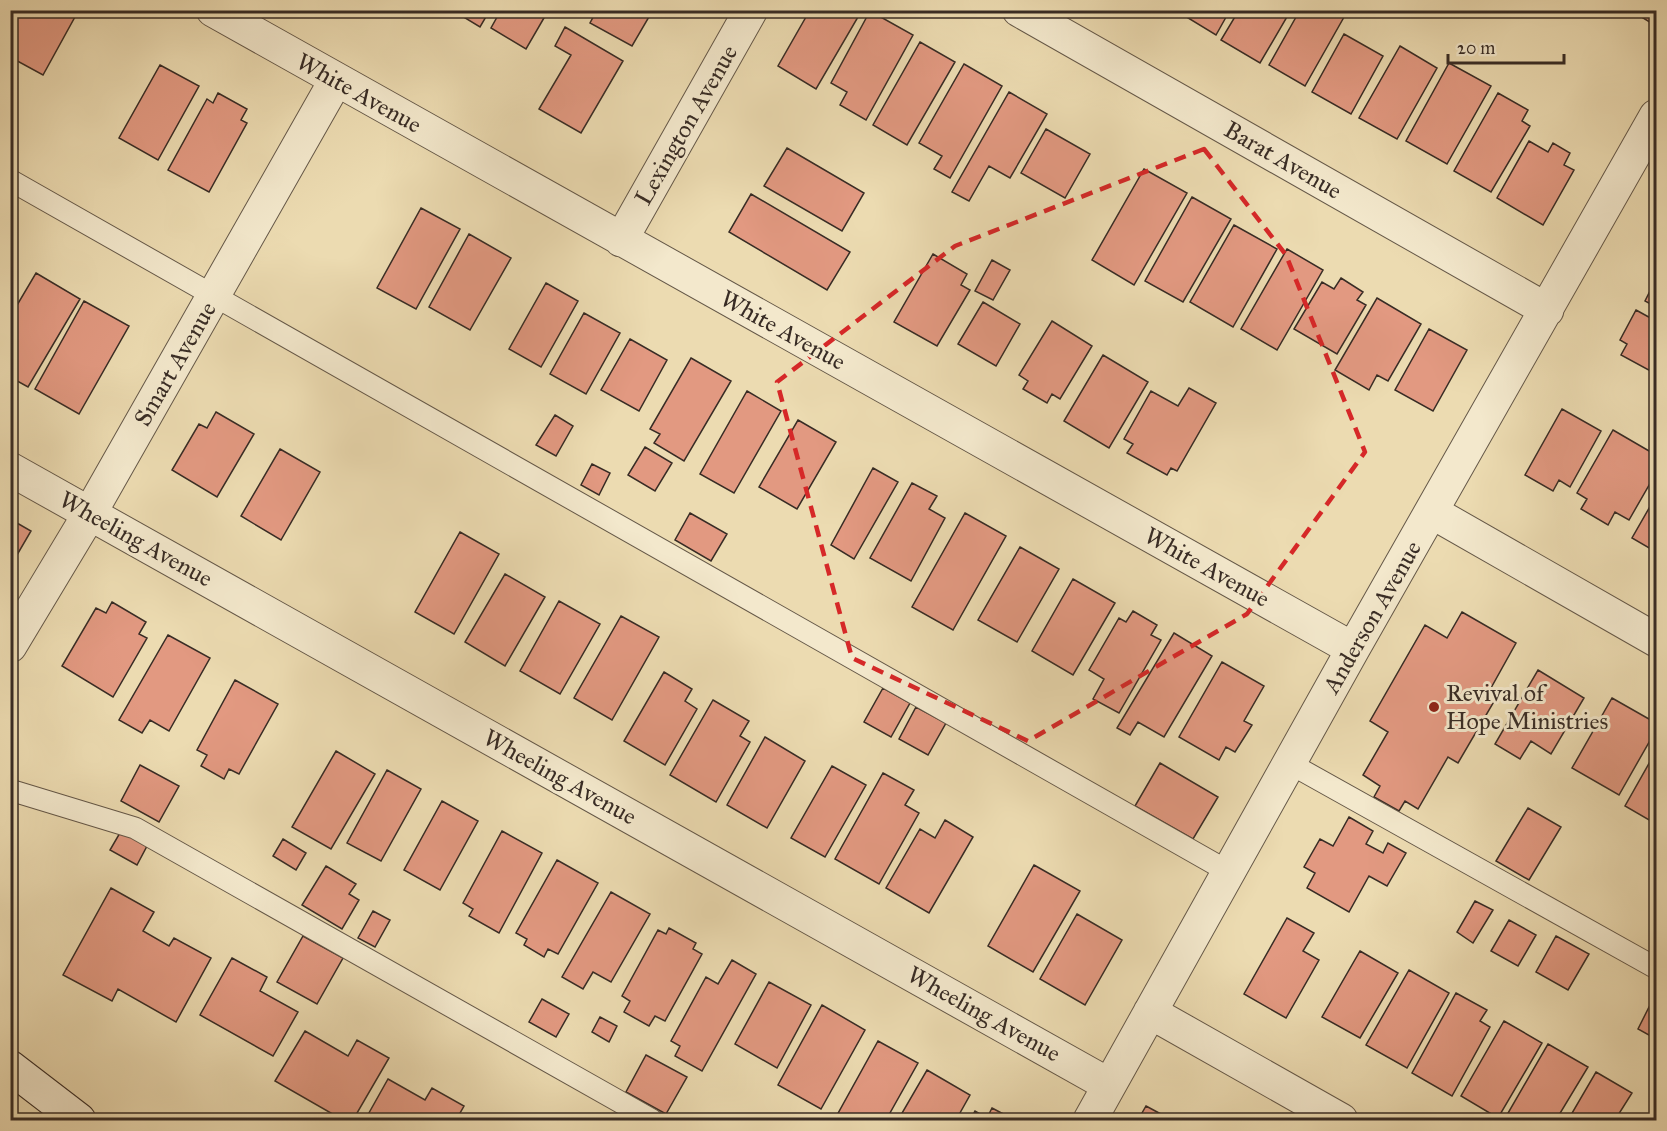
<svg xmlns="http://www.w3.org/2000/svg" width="1667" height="1131" font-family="'IM FELL Great Primer',serif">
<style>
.building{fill:#e29981;stroke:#382c25;stroke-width:1.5}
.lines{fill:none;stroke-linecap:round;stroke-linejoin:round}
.lane-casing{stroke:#655848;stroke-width:23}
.street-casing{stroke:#655848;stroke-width:35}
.secondary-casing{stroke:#382c25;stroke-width:35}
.lane{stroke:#f3e8cc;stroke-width:21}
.street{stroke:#f3e8cc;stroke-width:33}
.secondary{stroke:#f3e8cc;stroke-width:33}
.marked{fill:none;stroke:#d62828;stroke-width:4.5;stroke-dasharray:12 8;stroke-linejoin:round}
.poi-dot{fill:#8f2418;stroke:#f3e8cc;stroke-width:2}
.labels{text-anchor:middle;stroke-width:6;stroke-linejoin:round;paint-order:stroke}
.street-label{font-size:24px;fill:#382c25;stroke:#f3e8cc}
.poi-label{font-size:24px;fill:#382c25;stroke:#f3e8cc;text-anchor:start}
</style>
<rect width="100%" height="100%" fill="#ecdbb1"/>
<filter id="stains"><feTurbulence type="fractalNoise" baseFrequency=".00333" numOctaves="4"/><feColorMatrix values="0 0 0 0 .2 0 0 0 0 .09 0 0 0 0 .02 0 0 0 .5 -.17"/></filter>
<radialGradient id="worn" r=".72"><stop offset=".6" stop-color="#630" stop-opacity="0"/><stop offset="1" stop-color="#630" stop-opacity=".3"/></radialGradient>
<path class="building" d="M21 10H67L76 15 43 75 10 57V29Z
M452 10H490L480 27Z
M501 10H547L548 11 526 49 491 28Z
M597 10H653L632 46 590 23Z
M810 10H846L858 17 816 89 778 66Z
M1175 10H1230L1216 35Z
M1239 10H1291L1260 63 1221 40Z
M1300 10H1348L1305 86 1269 65Z
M1630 10H1656V26Z
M870 11 913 35 866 120 840 105 847 92 831 83Z
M565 27 623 61 581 133 539 109 571 55 555 46Z
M1344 34 1383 56 1351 114 1312 92Z
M920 42 955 62 907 145 873 125Z
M1400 46 1437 68 1397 139 1359 118Z
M1449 63 1491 86 1447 164 1406 141Z
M964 64 1002 86 950 178 934 169 942 156 919 143Z
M160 65 199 86 158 160 119 138Z
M1009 92 1047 114 1010 178 989 166 969 201 952 192Z
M218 93 247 109 241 120 247 123 209 192 168 170 207 99 213 103Z
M1498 93 1528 110 1522 121 1530 126 1491 192 1454 171Z
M1046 129 1090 154 1065 198 1021 173Z
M1529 141 1548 152 1553 143 1570 153 1564 165 1574 170 1543 225 1497 198Z
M787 148 864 193 842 231 764 186Z
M1144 169 1187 193 1134 285 1092 260Z
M751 194 850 252 827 290 729 232Z
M1192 197 1231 219 1183 302 1145 281Z
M421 208 460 229 416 309 377 288Z
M1234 225 1277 249 1233 327 1190 302Z
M469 234 511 258 470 330 429 307Z
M1287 249 1323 270 1277 350 1241 329Z
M933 254 967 274 961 285 970 290 937 346 894 322Z
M992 260 1010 270 993 300 975 291Z
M36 273 80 299 28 387 10 377V317Z
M1341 278 1363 292 1357 300 1366 305 1337 354 1294 329 1322 282 1334 289Z
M1656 279V307L1645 301Z
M546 283 578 301 541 367 509 349Z
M1377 298 1421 324 1388 381 1377 375 1369 390 1335 370Z
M84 301 129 326 79 414 35 389Z
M983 302 1020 324 996 366 958 344Z
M1636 310 1656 321V374L1621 355 1627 344 1620 340Z
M584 313 620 333 586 394 550 374Z
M1052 321 1092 346 1060 399 1052 394 1047 403 1023 389 1028 381 1019 375Z
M1429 329 1467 350 1433 411 1395 390Z
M630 339 667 360 639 411 601 390Z
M1103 355 1148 382 1109 448 1064 421Z
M691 358 731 381 684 461 654 443 660 434 650 429Z
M1189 388 1216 403 1177 471 1171 468 1167 475 1127 453 1133 444 1124 439 1151 391 1178 406Z
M747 391 781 411 734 493 700 474Z
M1562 409 1601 431 1570 487 1559 480 1553 491 1525 475Z
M216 412 254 434 217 497 172 470 199 424 207 428Z
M555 415 573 426 556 456 536 445Z
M798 420 836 442 797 509 759 487Z
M1613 430 1656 455V473L1629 520 1615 512 1608 525 1581 509 1587 499 1577 493Z
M645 447 672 463 655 491 628 475Z
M280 449 320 472 281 540 241 516Z
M592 464 610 473 599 495 581 485Z
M873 468 898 482 854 559 831 545Z
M912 483 937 496 929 509 945 518 911 581 870 558Z
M1656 496V552L1632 538Z
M690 513 727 534 711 561 675 540Z
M965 513 1006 536 953 630 912 607Z
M10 519 31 531 10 567Z
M460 532 499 554 454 634 415 612Z
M1020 547 1059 569 1017 642 978 620Z
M505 574 545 597 505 666 465 642Z
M1073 579 1115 603 1073 675 1032 651Z
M559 601 600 624 560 694 520 671Z
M112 602 146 622 139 634 147 638 113 697 62 666 96 608 106 613Z
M1133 611 1157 625 1151 635 1161 640 1119 713 1093 699 1104 679 1089 670 1119 618 1126 622Z
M1462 612 1516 643 1491 688 1499 693 1458 763 1448 757 1418 809 1405 801 1399 811 1374 797 1380 786 1363 775 1388 732 1370 721 1425 625 1447 638Z
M621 616 659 637 612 720 574 698Z
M1174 633 1212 656 1164 737 1138 722 1130 735 1117 728Z
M168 635 210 658 169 731 150 720 142 733 119 720Z
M1222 662 1264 686 1244 721 1252 725 1235 752 1226 747 1219 760 1179 737Z
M1538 670 1584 698 1551 754 1531 741 1520 759 1495 744Z
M664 672 692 689 685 701 697 709 665 765 624 741Z
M235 680 278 704 239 774 229 769 224 779 201 766 207 755 197 750Z
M883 688 910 703 891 737 864 722Z
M1612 698 1656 723V730L1619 795 1572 768Z
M713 700 749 721 740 736 750 742 716 802 670 775Z
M916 707 946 723 928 755 899 739Z
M765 737 805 761 767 828 727 805Z
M336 751 375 774 331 849 292 827Z
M1656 751V824L1625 806Z
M1160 763 1218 797 1193 839 1135 806Z
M140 765 179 786 159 822 121 801Z
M832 766 866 785 825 857 791 838Z
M387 770 421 789 381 861 347 843Z
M883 773 914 790 905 805 919 813 879 884 835 859Z
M442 801 478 821 440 890 404 870Z
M1528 808 1561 827 1529 880 1496 861Z
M1349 817 1373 831 1366 844 1383 853 1388 843 1406 853 1387 886 1369 876 1349 912 1307 888 1315 873 1304 867 1320 839 1333 846Z
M945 820 973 837 929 913 886 888 920 829 935 838Z
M121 831 147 846 137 865 110 850Z
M502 831 542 853 499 933 469 916 473 909 463 903Z
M283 839 306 853 296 870 273 856Z
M557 860 598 883 558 954 548 949 544 957 524 945 527 939 516 933Z
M1034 865 1080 891 1033 972 988 946Z
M326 866 356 884 349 894 359 900 342 929 302 905Z
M111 888 154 912 143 931 169 946 174 938 211 958 176 1022 118 989 112 1001 63 975Z
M611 892 650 914 611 982 593 972 583 989 562 977Z
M1475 901 1493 910 1473 943 1457 932Z
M373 911 390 920 375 947 358 938Z
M1077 914 1122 940 1085 1005 1040 979Z
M1287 918 1314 933 1303 951 1319 960 1286 1018 1244 994Z
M1509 920 1536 935 1518 966 1491 951Z
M669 928 696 943 693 949 702 954 665 1021 655 1016 649 1026 624 1012 630 1001 622 996 658 930 666 934Z
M303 936 343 958 317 1004 277 982Z
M1556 936 1589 954 1568 990 1536 972Z
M1360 951 1398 973 1360 1038 1322 1017Z
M232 958 267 977 260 991 298 1012 273 1056 200 1015Z
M732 960 756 974 702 1071 675 1056 680 1046 671 1041 706 977 718 984Z
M1409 970 1449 993 1407 1068 1366 1045Z
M769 982 811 1005 777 1068 735 1044Z
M1456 993 1487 1010 1480 1021 1490 1027 1452 1096 1412 1073Z
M1656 993V1039L1638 1029Z
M542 999 569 1014 556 1037 529 1022Z
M822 1005 865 1030 821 1109 778 1085Z
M600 1017 617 1026 609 1042 592 1032Z
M1504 1021 1542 1043 1498 1118 1461 1096Z
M305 1031 348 1056 357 1040 389 1058 353 1120H343L275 1081Z
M878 1041 918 1063 886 1120H842L836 1117Z
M1548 1044 1588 1067 1556 1120H1504Z
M646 1055 687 1077 666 1114 626 1092Z
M927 1070 970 1095 956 1120H898Z
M1596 1072 1632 1093 1615 1120H1568Z
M388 1079 425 1100 432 1088 464 1106 456 1120H365Z
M1146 1106 1172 1120H1138Z
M992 1108 1011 1118 1009 1120H970L975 1111 987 1118Z"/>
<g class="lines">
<defs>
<path id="lane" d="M10 180 1229 872
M1289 763 1656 968
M10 790 135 828 652 1120"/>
<path id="street" d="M213 10 1353 649
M1019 10 1547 310
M621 240 751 10
M10 469 1109 1085
M1432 512 1656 640
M10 646 90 513 336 80
M1150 1012 1341 1120
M1090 1120 1353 649 1656 116"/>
<path id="secondary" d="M10 1067 79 1120"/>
</defs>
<use href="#lane" class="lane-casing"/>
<use href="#street" class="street-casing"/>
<use href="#secondary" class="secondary-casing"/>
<use href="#lane" class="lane"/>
<use href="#street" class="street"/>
<use href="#secondary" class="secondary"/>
</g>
<path class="marked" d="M1204 149 1286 255 1365 452 1247 614 1028 741 852 658 777 382 955 246Z"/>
<circle class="poi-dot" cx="1434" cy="707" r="6"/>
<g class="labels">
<g class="street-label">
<text transform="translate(359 93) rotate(29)" y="8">White Avenue</text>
<text transform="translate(686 125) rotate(-60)" y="8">Lexington Avenue</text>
<text transform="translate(1283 160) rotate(30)" y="8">Barat Avenue</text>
<text transform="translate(783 330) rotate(29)" y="8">White Avenue</text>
<text transform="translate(175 364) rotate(-60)" y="8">Smart Avenue</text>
<text transform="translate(136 539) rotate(29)" y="8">Wheeling Avenue</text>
<text transform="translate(1207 567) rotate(29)" y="8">White Avenue</text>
<text transform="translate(1372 617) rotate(-60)" y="8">Anderson Avenue</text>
<text transform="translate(560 777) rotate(29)" y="8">Wheeling Avenue</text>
<text transform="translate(984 1014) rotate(29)" y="8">Wheeling Avenue</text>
</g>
<g class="poi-label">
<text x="1446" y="701">Revival of<tspan x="1446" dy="28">Hope Ministries</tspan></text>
</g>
</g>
<rect width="1667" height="1131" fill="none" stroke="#ecdbb1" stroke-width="36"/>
<rect x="12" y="12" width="1643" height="1107" fill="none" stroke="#382c25" stroke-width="3"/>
<rect x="18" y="18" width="1631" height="1095" fill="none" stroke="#382c25" stroke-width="1.5"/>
<path d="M1448 54v9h116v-9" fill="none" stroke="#382c25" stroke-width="3"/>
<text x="1457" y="54" font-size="18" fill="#382c25" stroke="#f3e8cc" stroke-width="4.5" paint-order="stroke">20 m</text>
<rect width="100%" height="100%" filter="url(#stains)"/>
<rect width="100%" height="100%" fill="url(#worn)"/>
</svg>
